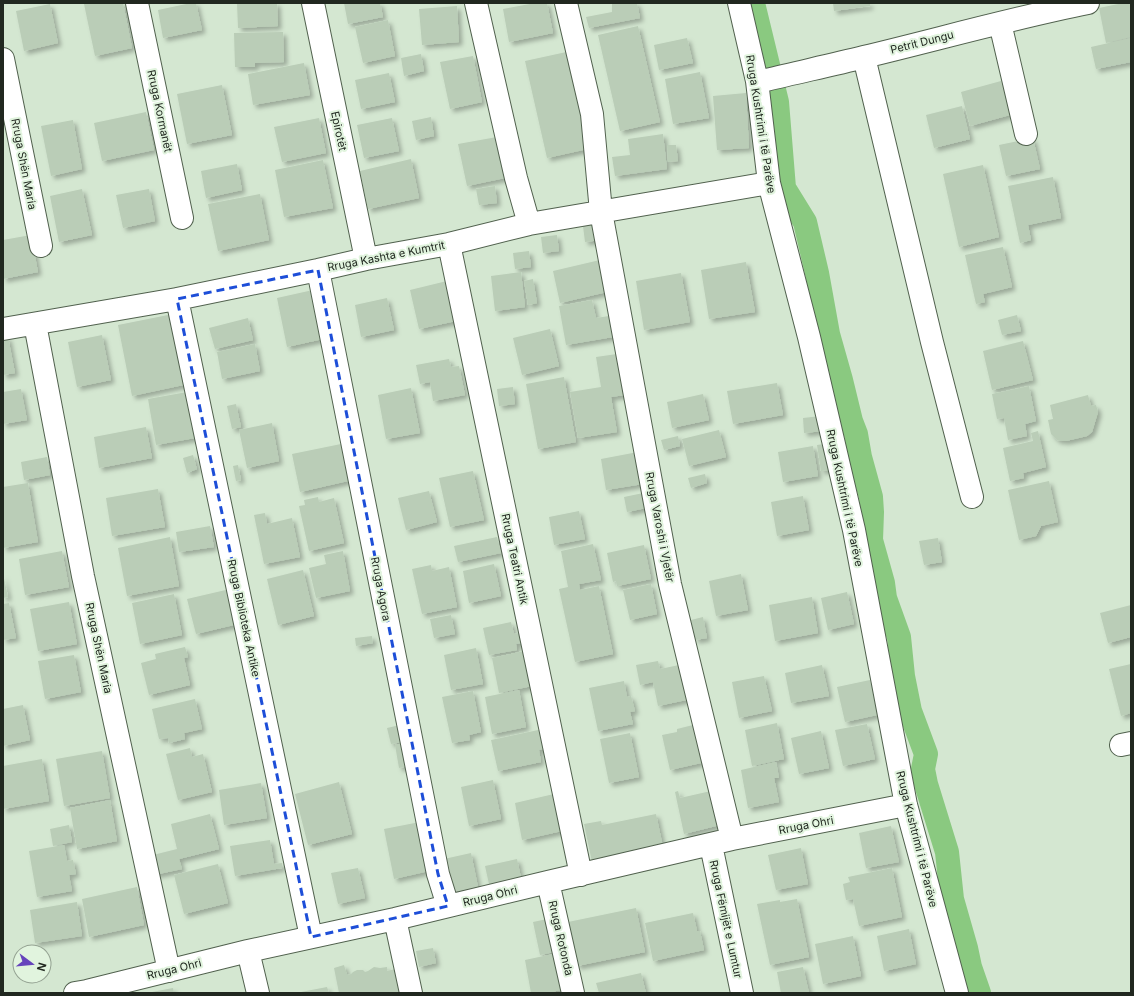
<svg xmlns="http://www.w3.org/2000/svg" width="1134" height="996" font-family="Inter,sans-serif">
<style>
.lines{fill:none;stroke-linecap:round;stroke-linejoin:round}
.canal{stroke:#8ac980;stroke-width:24}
.building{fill:#bacdb7;filter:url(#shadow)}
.minor-casing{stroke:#51614e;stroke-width:24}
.minor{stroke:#fff;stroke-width:22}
.marked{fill:none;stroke:#1d4ed8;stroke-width:3;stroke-dasharray:8 5;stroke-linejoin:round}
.labels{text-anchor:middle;stroke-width:4;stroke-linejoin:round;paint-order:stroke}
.street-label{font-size:11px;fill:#212820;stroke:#e1f4de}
</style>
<defs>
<filter id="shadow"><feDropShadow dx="3.5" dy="3.5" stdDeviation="2" flood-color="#0004"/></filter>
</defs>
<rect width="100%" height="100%" fill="#d4e7d1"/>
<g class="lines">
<path class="canal" d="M753 3 777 102 784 188 805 222 817 273 828 334 841 380 851 421 856 434 860 457 871 497 872 512 871 540 883 583 885 598 899 637 903 676 910 711 926 754 923 769 926 784 947 852 952 899 966 948 970 967 979 993"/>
</g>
<path class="building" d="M87 3H123L132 48 95 56 84 4Z
M191 3H196L202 30 163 38 158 10Z
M237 3H277L278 26 238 28Z
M344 3H380L383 17 348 24Z
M535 3H547L553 33 509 42 503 9Z
M615 3H637L640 18 589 28 586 17 612 12V4Z
M833 3H870V6L834 11Z
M1123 3H1131V37L1106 43 1099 8Z
M50 4 58 43 24 51 16 11Z
M457 6 459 42 422 45 419 9Z
M388 20 395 56 363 63 355 27Z
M638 26 660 122 620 131 598 35Z
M283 32 284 62 255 63V67H235L234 33Z
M687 38 693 63 659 70 654 45Z
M1131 38V62L1096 69 1091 47Z
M571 51 592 148 547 158 525 61Z
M421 54 424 71 404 76 401 58Z
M473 56 482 102 450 109 440 62Z
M304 63 310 95 253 105 248 74Z
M700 72 709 118 673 124 665 79Z
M389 73 395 102 361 109 355 80Z
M1001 81 1010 115 970 126 961 92Z
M222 85 232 135 187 144 177 94Z
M746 93 749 148 717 150 713 96Z
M962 106 970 139 934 148 926 115Z
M146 112 154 150 102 161 94 123Z
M431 117 434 136 416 140 412 121Z
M319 118 326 153 282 162 274 127Z
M392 118 399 151 364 158 357 125Z
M73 120 82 169 51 176 41 126Z
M663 134 667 169 615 176 612 157 630 155 628 139Z
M497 137 505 178 467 186 458 144Z
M1033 138 1040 169 1006 176 999 145Z
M667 145H676L678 161 668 162Z
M411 159 419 198 368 209 360 171Z
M323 160 333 208 284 217 275 170Z
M237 164 242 190 206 198 201 171Z
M983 165 999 237 959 247 943 174Z
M1053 177 1061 218 1028 225 1031 240 1020 243 1008 186Z
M495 186 497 203 479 205 476 189Z
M82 189 92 235 59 242 50 196Z
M149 189 155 221 123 228 116 195Z
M260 194 269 240 218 251 208 204Z
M599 223 601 240 585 242 583 226Z
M31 235 38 272 3 279V240Z
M557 235 559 251 543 253 541 237Z
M1003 247 1012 287 983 294 985 302 976 304 965 255Z
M529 251 531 267 515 269 513 253Z
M600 260 607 292 560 303 553 271Z
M746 262 755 312 709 319 701 270Z
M521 272 525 307 495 311 491 276Z
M681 273 690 322 644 330 636 281Z
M533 279 537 303 528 305 524 281Z
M447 281 456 321 419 329 410 290Z
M313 290 323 339 287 347 277 298Z
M387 298 394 330 361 337 355 305Z
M592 300 596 318 609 316 613 337 566 345 559 306Z
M173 314 188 384 132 396 118 325Z
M1017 315 1021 331 1002 335 998 320Z
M248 318 253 340 215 349 209 328Z
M550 329 559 366 522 375 513 338Z
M102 335 111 380 77 387 68 342Z
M8 337 15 373 3 375V338Z
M1023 341 1033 380 992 390 983 351Z
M255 344 260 371 222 379 217 352Z
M624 353 631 394 611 397 617 432 578 438 570 392 601 387 596 357Z
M449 359 451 367 459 366 465 395 433 401 430 382 420 384 416 365Z
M564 377 576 442 538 449 526 384Z
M777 383 783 415 733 424 727 391Z
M1029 386 1036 421 1025 424 1027 436 1008 440 1004 418 997 419 992 394Z
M513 387 515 404 499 406 497 389Z
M411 388 420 433 386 439 378 395Z
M21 389 27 420 3 424V392Z
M187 392 195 438 156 445 148 399Z
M703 394 709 420 672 428 667 402Z
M1088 395 1091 406 1096 405 1098 412 1092 432 1087 436 1066 441 1057 440 1051 434 1048 420 1053 419 1050 405Z
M236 404 241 427 232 429 227 406Z
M821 416 823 431 804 433 803 418Z
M272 423 279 461 247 468 239 430Z
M146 427 152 458 99 468 94 437Z
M719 430 726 457 689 466 682 439Z
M1038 431 1046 467 1023 473 1024 478 1010 481 1003 448 1033 441 1031 433Z
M678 436 680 446 664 450 661 440Z
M832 443 836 469 821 471 817 445Z
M341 444 348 481 300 492 292 454Z
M813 446 818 476 783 482 778 452Z
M638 452 643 484 606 490 601 459Z
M193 455 197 469 187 473 183 458Z
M47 457 50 475 24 480 21 462Z
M238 465 241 480 236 481 233 466Z
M473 471 484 520 450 527 439 478Z
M705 474 707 483 691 488 688 478Z
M1049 481 1058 522 1041 526 1036 536 1019 540 1008 490Z
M28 483 38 542 3 548V487Z
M158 489 165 527 112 536 106 498Z
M429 491 437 522 406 530 398 498Z
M648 492 651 507 627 512 624 497Z
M803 496 809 530 777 536 771 502Z
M318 497 319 502 334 498 344 543 309 551 299 506 305 505 304 500Z
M579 511 585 539 554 545 549 517Z
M265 513 267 524 292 518 300 557 264 564 254 515Z
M210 526 214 547 179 552 176 532Z
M170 537 179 586 127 596 118 548Z
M497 537 501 553 458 562 454 546Z
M938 538 942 562 924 565 919 541Z
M593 544 601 580 579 584 580 590 599 586 613 654 575 662 559 589 568 587 561 551Z
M644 545 651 579 617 586 616 581 613 582 607 553Z
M62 551 69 587 25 595 19 559Z
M343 551 350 591 316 598 309 568 326 564 324 555Z
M494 564 501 596 469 603 463 571Z
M431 565 432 571 449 567 457 607 422 614 412 569Z
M303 570 314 616 278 625 267 579Z
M3 574 8 597 3 598Z
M741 574 748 610 716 616 709 581Z
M651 584 657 614 630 620 623 590Z
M230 589 238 624 196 634 187 599Z
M847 592 854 624 828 630 821 598Z
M174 594 182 635 140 644 132 603Z
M812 597 818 633 775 641 769 605Z
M69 602 77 644 38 651 30 609Z
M9 603 16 638 3 640V604Z
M1131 605V637L1108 643 1100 613Z
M451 615 455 634 434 638 430 619Z
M703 617 707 638 695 640 691 620Z
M511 622 514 634 519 633 521 643 516 644 517 650 489 655 483 628Z
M372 636 373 643 356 646 355 638Z
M185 647 188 657 184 658 190 685 149 695 141 663 156 659 155 654Z
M476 648 483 684 451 690 444 655Z
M524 651 532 686 499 693 492 658Z
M74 655 81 692 45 699 38 661Z
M658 661 660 669 684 664 691 699 658 706 653 682 640 685 636 665Z
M1131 664V713L1121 716 1109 669Z
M822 665 829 696 791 703 785 673Z
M764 676 772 711 739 718 732 682Z
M870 680 877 715 845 722 837 687Z
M624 681 627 697 631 696 635 711 630 712 633 724 598 731 589 688Z
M519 690 526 727 492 734 485 697Z
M473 691 481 732 469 735 470 740 452 743 442 697Z
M195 699 202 729 184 733 185 739 169 743 168 738 159 739 152 709Z
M23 705 30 740 3 746V709Z
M777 723 784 759 752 766 745 730Z
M867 724 875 759 843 766 835 730Z
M400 725 403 742 391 744 387 728Z
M693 725 701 763 670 770 662 735 677 732V729Z
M543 729 547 748 539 750 541 762 498 771 491 740Z
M821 731 829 768 799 774 791 738Z
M630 733 639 777 609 783 600 739Z
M404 743 409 766 399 768 395 745Z
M190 748 192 757 203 754 212 792 178 800 166 754Z
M102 751 110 798 64 806 56 759Z
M42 759 49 801 3 809V766Z
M776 762 779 778H774L779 802 748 808 741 770Z
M493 780 501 819 469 826 461 787Z
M339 782 352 834 308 845 295 794Z
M261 783 267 818 224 825 219 790Z
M678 791 680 798 711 791 720 825 684 834 675 792Z
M554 794 562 831 522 840 515 803Z
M110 800 117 841 77 849 70 808Z
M210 814 219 849 179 859 182 869 154 875 149 856 177 849 171 824Z
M656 814 663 847 592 862 584 824 601 821 602 825Z
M420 822 429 871 394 879 384 829Z
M69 825 72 842 53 846 50 829Z
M891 826 899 862 866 868 859 833Z
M270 840 274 864 282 863V868L235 876 230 846Z
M64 845 67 861 73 860 76 874 69 875 72 891 37 897 29 851Z
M801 848 808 884 776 890 768 855Z
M471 853 478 887 451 892 444 859Z
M517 859 521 878 489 884 485 866Z
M218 864 228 903 184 914 174 875Z
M358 868 365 898 338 904 331 873Z
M892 868 902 917 859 926 853 899 846 900 843 884 850 882 848 877Z
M137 887 144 925 89 937 82 899Z
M797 899 809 957 770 965 757 904 780 900V902Z
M77 902 82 936 35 943 30 910Z
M636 908 645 952 577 966 568 922Z
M693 913 697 931H700L704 950 653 961 645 923Z
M552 918 559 951 540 955 533 922Z
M909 929 916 964 884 971 877 936Z
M853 936 861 976 823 984 815 944Z
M433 948 436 963 419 967 416 951Z
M558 953 565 989 547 993H531L525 960Z
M344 965 347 975 351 974 353 972 357 970H363L365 972 368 971 374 967 380 968 387 967V971L400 968 406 993H339L334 968Z
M803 967 809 993H781L777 972Z
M641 973 646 993H599L596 983Z
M327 987 329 993H301V992Z
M173 988 174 993H152V992Z"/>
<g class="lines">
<defs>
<path id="minor" d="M137 3 182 218
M313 3 366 259
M476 3 516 178 529 224
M566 3 592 114 601 212 670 584 732 839
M739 3 757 81 769 183 809 337 854 530 906 805 957 993
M1000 23 1026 134
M864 57 932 342 972 497
M3 59 41 246
M757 81 766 80C799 72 832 65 864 57 939 39 1013 18 1088 3
M449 244 581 875
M318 270 438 874 448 906
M177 299 311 937
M35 324 83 576 169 971
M3 329 177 299 318 270 366 259 449 244 529 224 769 183
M1121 745 1131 743
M711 845 742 993
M548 882 573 993
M395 919 411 993
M248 951 258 993
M75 993 87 991 248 951 395 919 548 882 732 839 906 805"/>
</defs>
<use href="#minor" class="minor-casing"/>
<use href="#minor" class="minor"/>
</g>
<path class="marked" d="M318 270 438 874 448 906 311 937 177 299Z"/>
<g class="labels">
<g class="street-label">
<text transform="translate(922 42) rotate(-14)" y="4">Petrit Dungu</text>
<text transform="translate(160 111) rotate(78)" y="4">Rruga Kormanët</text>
<text transform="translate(761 124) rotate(81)" y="4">Rruga Kushtrimi i të Parëve</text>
<text transform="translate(339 131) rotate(78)" y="4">Epirotët</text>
<text transform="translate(24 164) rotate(79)" y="4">Rruga Shën Maria</text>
<text transform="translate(386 256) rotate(-11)" y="4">Rruga Kashta e Kumtrit</text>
<text transform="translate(845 498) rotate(78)" y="4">Rruga Kushtrimi i të Parëve</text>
<text transform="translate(660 527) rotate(79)" y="4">Rruga Varoshi i Vjetër</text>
<text transform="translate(515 559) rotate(78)" y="4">Rruga Teatri Antik</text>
<text transform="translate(381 589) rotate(79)" y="4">Rruga Agora</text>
<text transform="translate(244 618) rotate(78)" y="4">Rruga Biblioteka Antike</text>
<text transform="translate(99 648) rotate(78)" y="4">Rruga Shën Maria</text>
<text transform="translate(806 825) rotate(-11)" y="4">Rruga Ohri</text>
<text transform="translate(917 839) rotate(76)" y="4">Rruga Kushtrimi i të Parëve</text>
<text transform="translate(490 896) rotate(-14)" y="4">Rruga Ohri</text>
<text transform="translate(726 919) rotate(78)" y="4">Rruga Fëmijët e Lumtur</text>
<text transform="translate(561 938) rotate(77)" y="4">Rruga Rotonda</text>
<text transform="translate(174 969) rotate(-14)" y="4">Rruga Ohri</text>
</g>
</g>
<rect width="1134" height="996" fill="none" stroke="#212820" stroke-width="8"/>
<g transform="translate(32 964) rotate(106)"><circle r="19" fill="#e1f4de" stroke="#94a292"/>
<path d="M0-3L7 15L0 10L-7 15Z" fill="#6644bc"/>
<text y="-6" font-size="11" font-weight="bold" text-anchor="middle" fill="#212820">N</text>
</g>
</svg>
